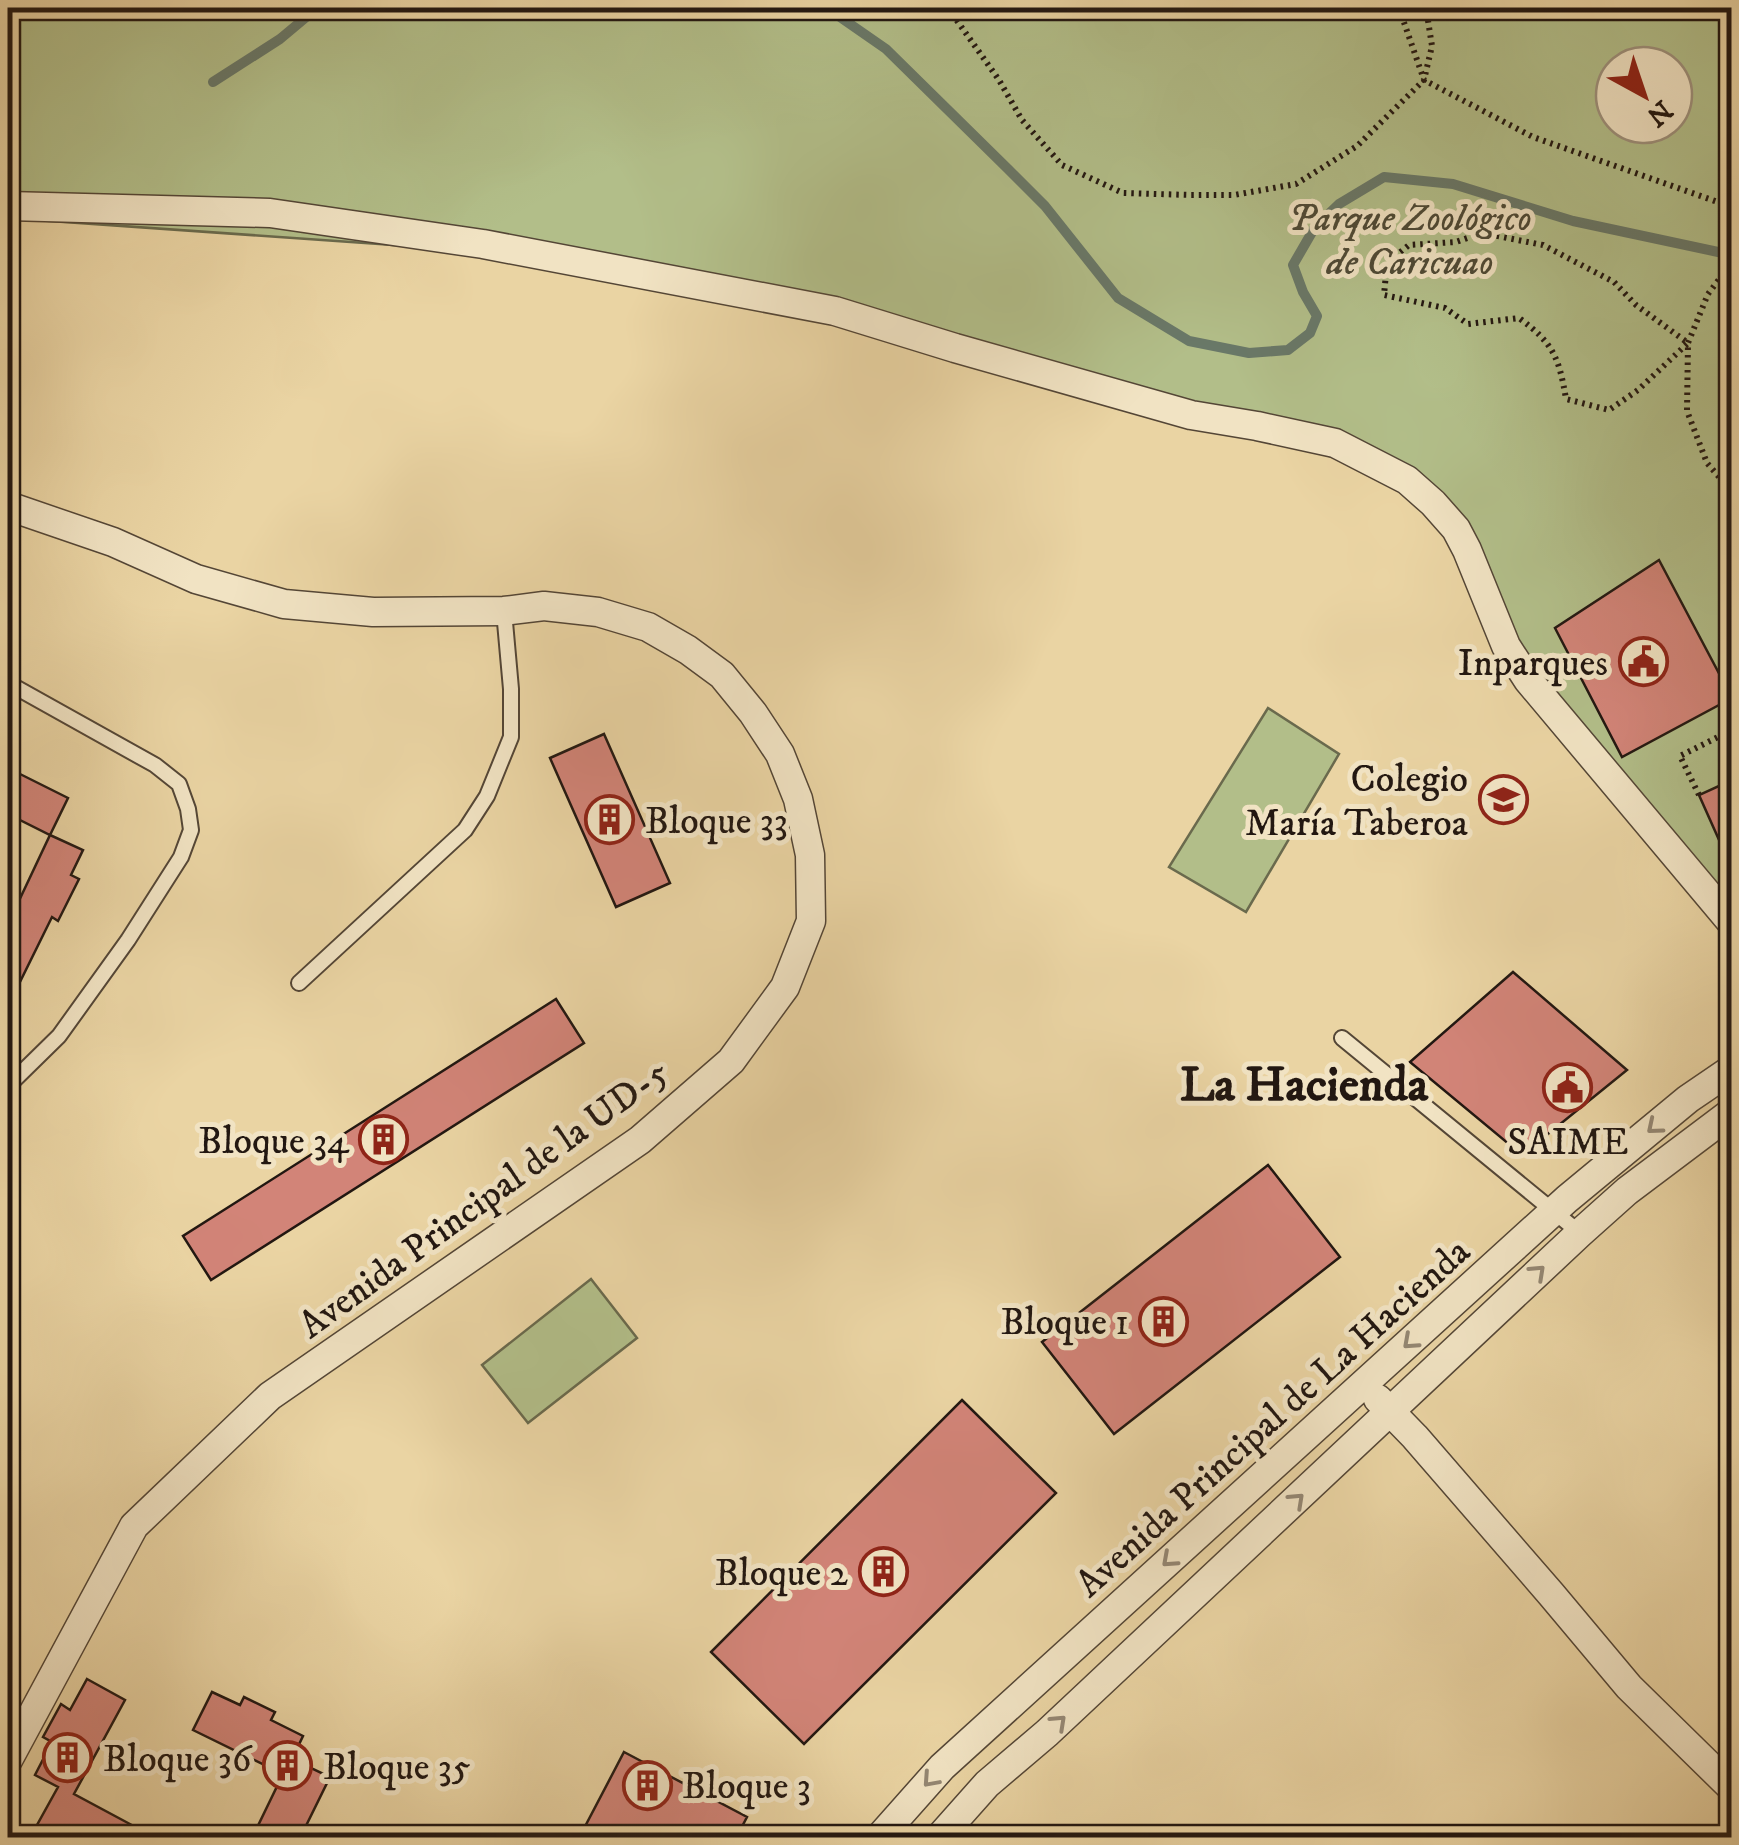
<svg xmlns="http://www.w3.org/2000/svg" width="1739" height="1845" font-family="'IM FELL DW Pica',serif">
<style>
.green{fill:#b2be89;stroke:#6a6a4d;stroke-width:2.5;fill-rule:evenodd}
.lines{fill:none;stroke-linecap:round;stroke-linejoin:round}
.stream{stroke:#697868;stroke-width:10}
.building{fill:#d28478;stroke:#221711;stroke-width:2.5}
.lane-casing{stroke:#544636;stroke-width:18}
.street-casing{stroke:#544636;stroke-width:31}
.path{stroke:#221711;stroke-width:6;stroke-dasharray:2.5 5;stroke-linecap:butt}
.lane{stroke:#f1e3c3;stroke-width:14}
.street{stroke:#f1e3c3;stroke-width:28}
.oneway{stroke:#948773}
.labels{text-anchor:middle;stroke-width:10;stroke-linejoin:round;paint-order:stroke}
.park-label{font-size:38px;font-style:italic;fill:#4d4935;stroke:#f1e3c3}
.poi-label{font-size:38px;fill:#221711;stroke:#f1e3c3;text-anchor:end}
.street-label{font-size:38px;fill:#221711;stroke:#f1e3c3}
.district-label{font-size:48px;font-weight:bold;fill:#221711;stroke:#f1e3c3}
</style>
<rect width="100%" height="100%" fill="#ead4a3"/>
<filter id="stains"><feTurbulence type="fractalNoise" baseFrequency=".002" numOctaves="4"/><feColorMatrix values="0 0 0 0 .2 0 0 0 0 .09 0 0 0 0 .02 0 0 0 .5 -.17"/></filter>
<radialGradient id="worn" r=".72"><stop offset=".6" stop-color="#630" stop-opacity="0"/><stop offset="1" stop-color="#630" stop-opacity=".3"/></radialGradient>
<path class="green" d="M8 8H1731V911L1530 679 1465 550 1406 483 1196 409 958 344 479 251 8 218ZM1614 65H1674V125H1614Z
M1268 708 1339 754 1246 912 1169 867Z
M591 1279 637 1338 528 1423 482 1365Z"/>
<g class="lines">
<path class="stream" d="M827 8 886 49 1008 169 1045 206 1118 298 1189 341 1249 353 1288 350 1310 333 1317 316 1303 292 1293 265 1315 227 1339 204 1384 177 1453 184 1573 221 1732 255
M213 82 280 39 317 8"/>
</g>
<path class="building" d="M1659 560 1732 698 1622 757 1555 628Z
M604 734 670 883 616 907 550 758Z
M8 768 68 798 50 835 8 814Z
M1732 780V869L1699 795Z
M50 835 83 850 71 875 79 879 58 921 52 917 14 994 8 991V924Z
M1513 972 1627 1070 1522 1155 1410 1062Z
M556 999 584 1043 211 1280 183 1236Z
M1268 1165 1340 1257 1114 1434 1042 1342Z
M962 1400 1056 1493 804 1744 711 1652Z
M87 1679 125 1700 74 1794 156 1838H61L37 1825 58 1787 35 1775 52 1742 43 1737 61 1704 70 1710Z
M212 1692 240 1705 244 1697 275 1712 271 1720 303 1736 292 1759 330 1777 300 1838H252L283 1774 193 1730Z
M624 1752 747 1817 736 1838H579Z"/>
<g class="lines">
<defs>
<path id="lane" d="M8 683 155 765 179 784 188 809 191 830 181 857 128 940 59 1036 8 1086
M299 983 465 830 487 796 511 737V689L504 611
M1342 1038 1580 1233"/>
<path id="street" d="M8 206 270 213 483 244 835 311 955 348 1191 415 1257 426 1335 443 1407 480 1433 503 1456 529 1467 550 1506 646 1528 680 1732 923
M8 506 113 542 196 579 284 604 373 612 504 611 544 606 598 612 648 627 688 650 722 675 753 713 780 754 798 799 810 855 811 921 785 987 731 1061 640 1140 270 1396 134 1526 8 1760
M1378 1399 1415 1437 1551 1594 1629 1687 1732 1788
M879 1838 942 1767 1567 1199 1688 1099 1732 1069
M939 1838 987 1784 1047 1733 1580 1233 1627 1191 1732 1112"/>
</defs>
<use href="#lane" class="lane-casing"/>
<use href="#street" class="street-casing"/>
<path class="path" d="M948 8 999 80 1022 120 1062 165 1123 193 1191 195H1234L1296 184 1357 146 1424 80 1432 46 1426 8
M1399 8 1424 80 1533 137 1732 207
M1482 233 1543 245 1614 282 1636 305 1688 343 1638 390 1609 410 1566 399C1559 357 1553 343 1519 318L1468 324 1445 308 1384 295 1387 263 1409 245 1456 242Z
M1732 262 1708 294 1688 343 1687 411 1707 463 1732 492
M1699 795 1680 756 1732 730"/>
<use href="#lane" class="lane"/>
<use href="#street" class="street"/>
</g>
<defs><path id="oneway-chevron" d="M-2-3.5L2.5 0L-2 3.5" fill="none" stroke-width="1.6" stroke-linecap="round" stroke-linejoin="round" transform="scale(2.5)"/></defs>
<g class="oneway">
<use href="#oneway-chevron" transform="translate(1654 1127) rotate(140)"/>
<use href="#oneway-chevron" transform="translate(1538 1272) rotate(-43)"/>
<use href="#oneway-chevron" transform="translate(1410 1342) rotate(138)"/>
<use href="#oneway-chevron" transform="translate(1297 1500) rotate(-43)"/>
<use href="#oneway-chevron" transform="translate(1169 1560) rotate(138)"/>
<use href="#oneway-chevron" transform="translate(1059 1722) rotate(-43)"/>
<use href="#oneway-chevron" transform="translate(930 1780) rotate(132)"/>
</g>
<defs>
<symbol id="civic-ring" viewBox="-11 -11 22 22"><circle r="9.5" fill="#f1e3c3" stroke="#8f2418" stroke-width="1.5"/><path d="M-.6-6.5H3V-4.5H.6V-3L4-1V1h2V6H-6V1h2V-1L-.6-3ZM-1.2 2.5V6h2.4V2.5Z" fill="#8f2418"/></symbol>
<symbol id="school-ring" viewBox="-11 -11 22 22"><circle r="9.5" fill="#f1e3c3" stroke="#8f2418" stroke-width="1.5"/><path d="M0-5L7-2L0 1L-7-2ZM-4 1L0 2.5L4 1V4Q0 6-4 4Z" fill="#8f2418"/></symbol>
<symbol id="building-ring" viewBox="-11 -11 22 22"><circle r="9.5" fill="#f1e3c3" stroke="#8f2418" stroke-width="1.5"/><path d="M-4-6H4V6H1V3H-1V6H-4ZM-2.5-4.3h1.7v1.8h-1.7ZM.8-4.3h1.7v1.8H.8ZM-2.5-1h1.7V.8h-1.7ZM.8-1h1.7V.8H.8Z" fill="#8f2418"/></symbol>
</defs>
<g fill-rule="evenodd">
<use href="#civic-ring" x="1616" y="634" width="55" height="55"/>
<use href="#school-ring" x="1476" y="772" width="55" height="55"/>
<use href="#building-ring" x="582" y="792" width="55" height="55"/>
<use href="#civic-ring" x="1540" y="1060" width="55" height="55"/>
<use href="#building-ring" x="356" y="1112" width="55" height="55"/>
<use href="#building-ring" x="1136" y="1294" width="55" height="55"/>
<use href="#building-ring" x="856" y="1544" width="55" height="55"/>
<use href="#building-ring" x="40" y="1730" width="55" height="55"/>
<use href="#building-ring" x="260" y="1738" width="55" height="55"/>
<use href="#building-ring" x="620" y="1758" width="55" height="55"/>
</g>
<g class="labels">
<g class="park-label">
<text x="1410" y="230">Parque Zoológico<tspan x="1410" dy="44">de Caricuao</tspan></text>
</g>
<g class="poi-label">
<text x="1608" y="675">Inparques</text>
<text x="1468" y="791">Colegio<tspan x="1468" dy="44">María Taberoa</tspan></text>
<text x="645" y="833" text-anchor="start">Bloque 33</text>
<text x="349" y="1153">Bloque 34</text>
<text x="1568" y="1154" text-anchor="middle">SAIME</text>
<text x="1129" y="1334">Bloque 1</text>
<text x="848" y="1585">Bloque 2</text>
<text x="103" y="1771" text-anchor="start">Bloque 36</text>
<text x="323" y="1779" text-anchor="start">Bloque 35</text>
<text x="682" y="1798" text-anchor="start">Bloque 3</text>
</g>
<g class="street-label">
<text transform="translate(483 1198) rotate(-36)" y="13">Avenida Principal de la UD-5</text>
<text transform="translate(1272 1417) rotate(-42)" y="13">Avenida Principal de La Hacienda</text>
</g>
<g class="district-label">
<text x="1304" y="1100">La Hacienda</text>
</g>
</g>
<rect width="1739" height="1845" fill="none" stroke="#ead4a3" stroke-width="40"/>
<rect x="10" y="10" width="1719" height="1825" fill="none" stroke="#221711" stroke-width="5"/>
<rect x="20" y="20" width="1699" height="1805" fill="none" stroke="#221711" stroke-width="2.5"/>
<g transform="translate(1644 95) rotate(140)"><circle r="48" fill="#f1e3c3" stroke="#9e917c" stroke-width="2.5"/>
<path d="M0-8L18 38L0 25L-18 38Z" fill="#8f2418"/>
<text y="-15" font-size="28" font-weight="bold" text-anchor="middle" fill="#221711">N</text>
</g>
<rect width="100%" height="100%" filter="url(#stains)"/>
<rect width="100%" height="100%" fill="url(#worn)"/>
</svg>
